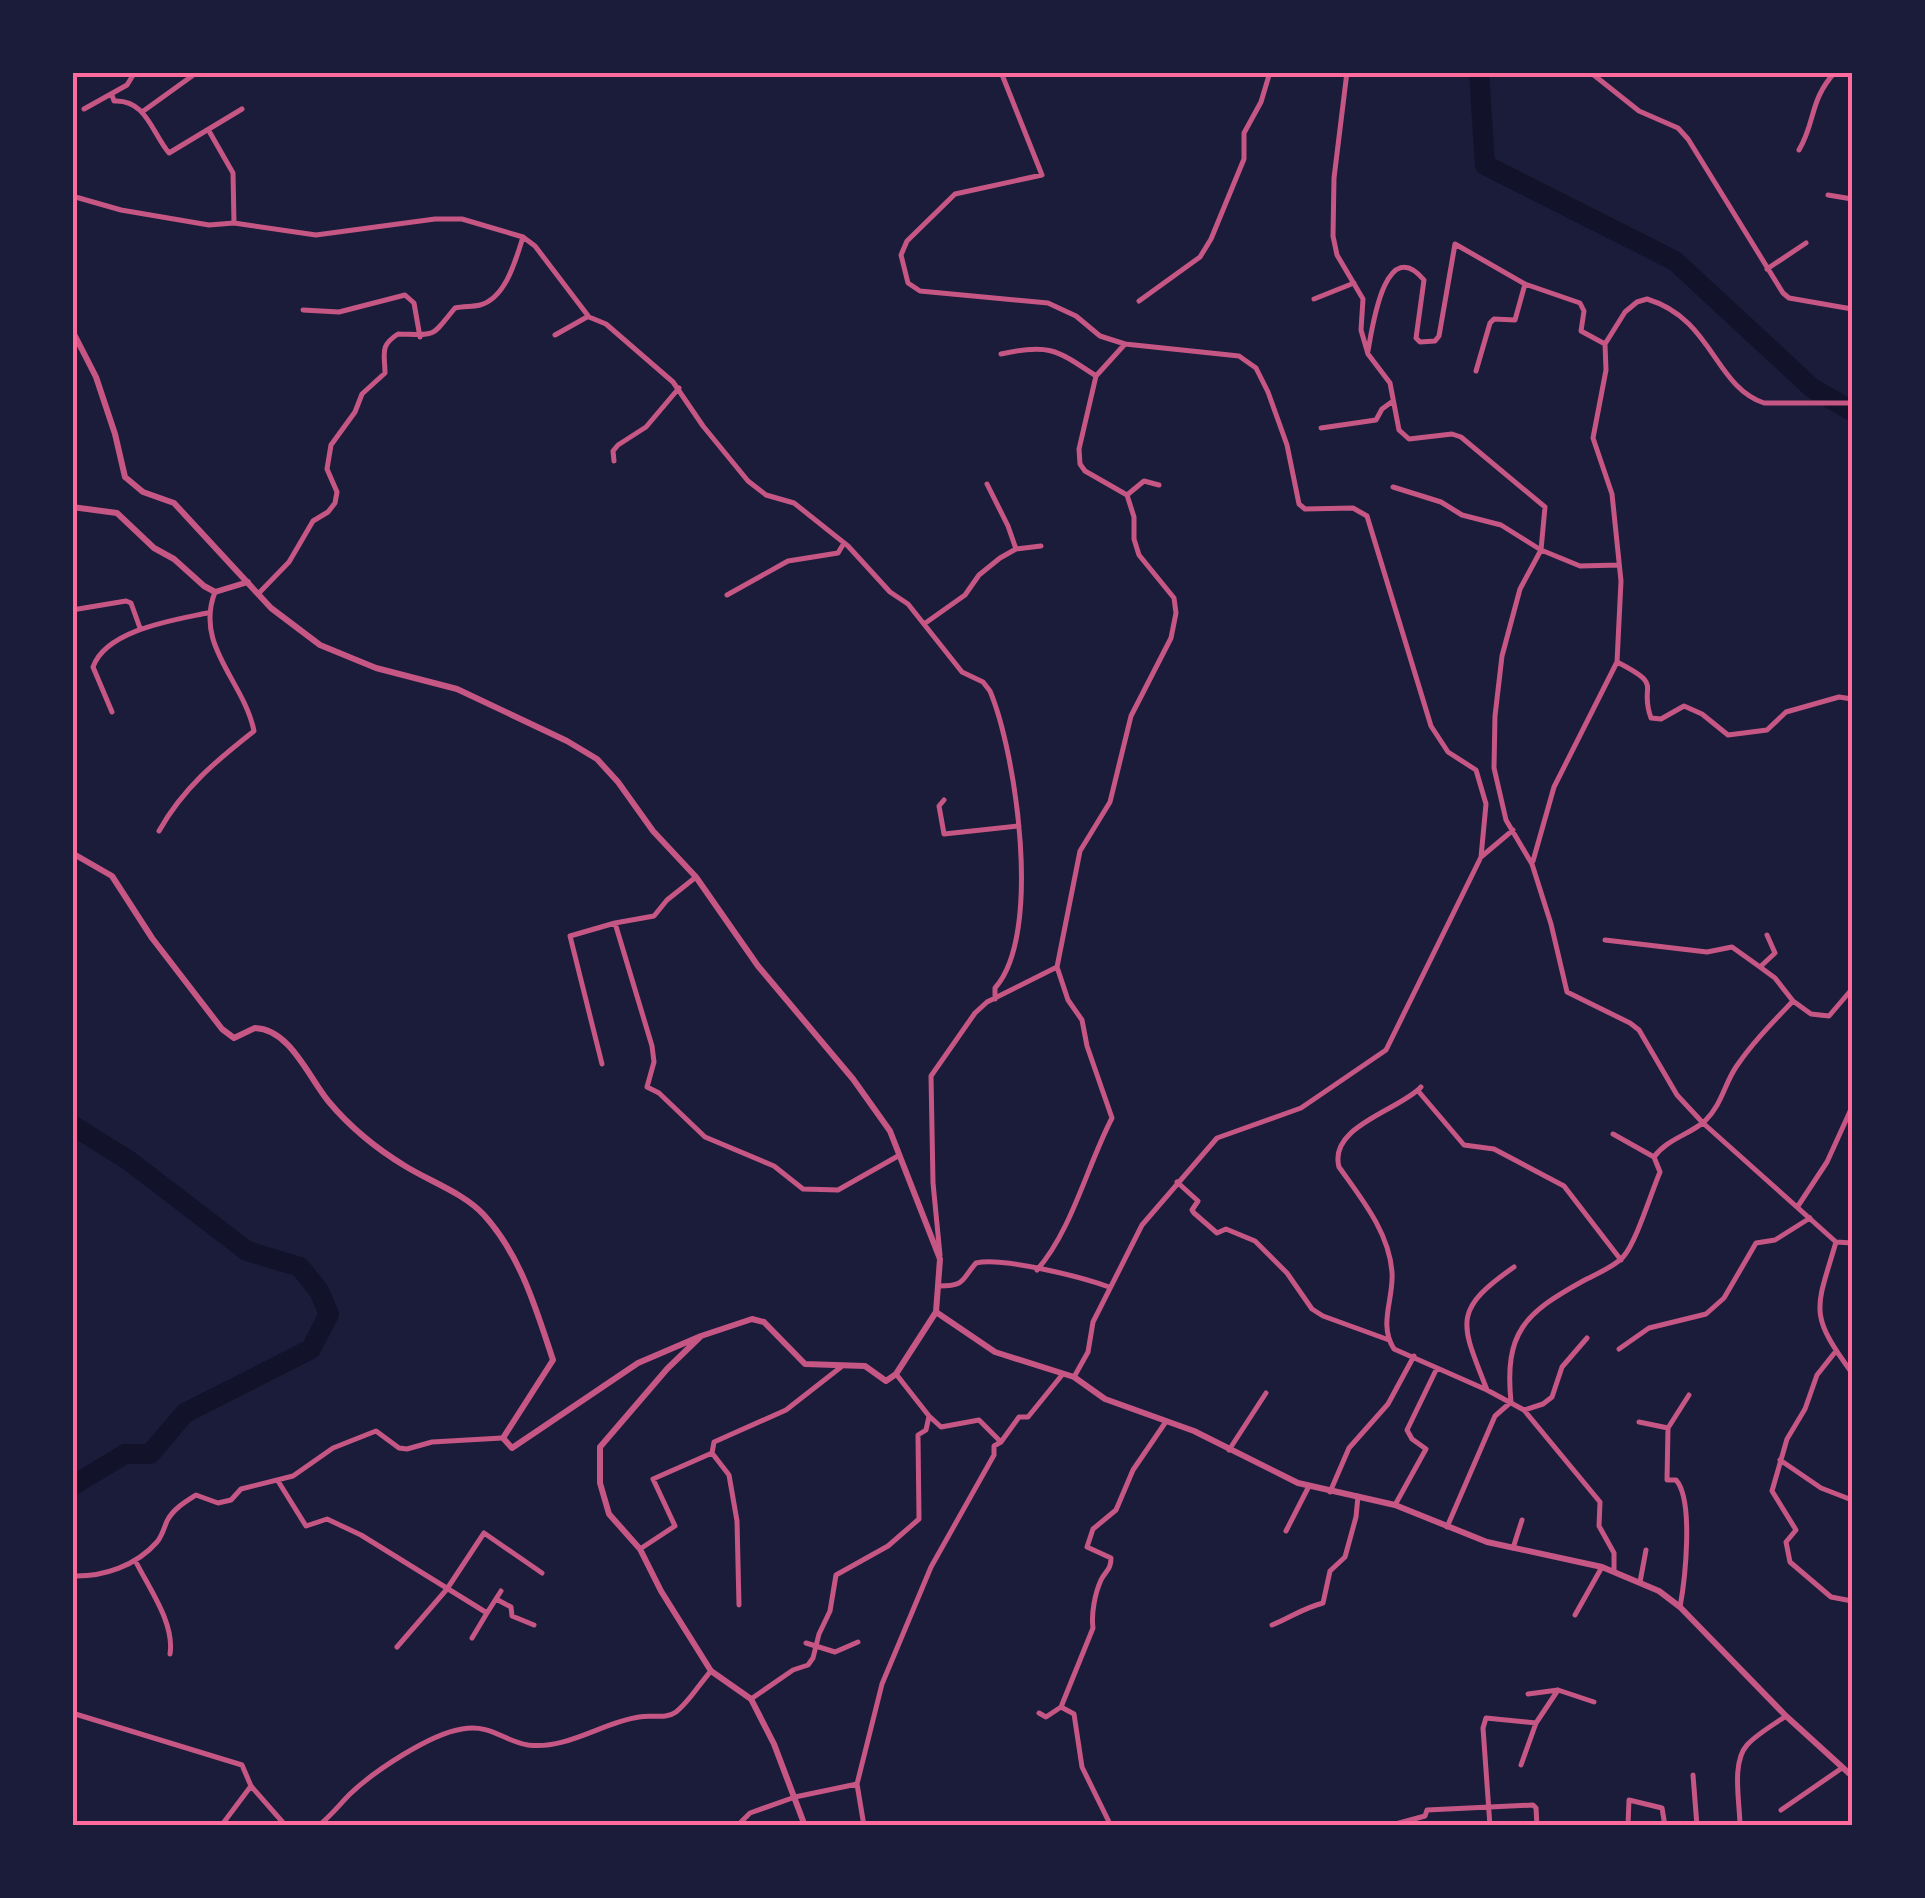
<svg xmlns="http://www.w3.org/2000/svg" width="1925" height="1898" font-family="'Work Sans',sans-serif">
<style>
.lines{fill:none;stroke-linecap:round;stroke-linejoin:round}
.river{stroke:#12122b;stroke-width:20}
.minor{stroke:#c65784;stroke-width:5}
.tertiary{stroke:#c65784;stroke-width:6}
.neatline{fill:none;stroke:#ff6b9d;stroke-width:4}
</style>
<rect width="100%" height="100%" fill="#1b1b3a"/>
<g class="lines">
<path class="river" d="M1479 72 1485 165 1675 261 1812 388 1852 411
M72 1125 128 1160 247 1251 300 1267 319 1291 329 1314 311 1349 185 1413 150 1454H125L72 1486"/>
<path class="minor" d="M1001 72 1042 175 955 194 907 241 901 255 908 283 920 291 1048 303 1076 316 1100 336 1125 344 1239 356 1256 368 1268 392 1287 445 1299 504 1305 509 1353 508 1367 516 1431 726 1448 752 1476 770 1486 804 1481 857
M1347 72 1334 178 1333 236 1337 255 1363 299 1361 330 1368 354 1390 383 1399 430 1409 439 1452 434 1461 437 1545 507 1541 550 1520 589 1502 656 1495 716 1494 768 1506 820 1532 864 1551 924 1567 992 1630 1023 1639 1030 1677 1095 1703 1123 1836 1242C1816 1310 1808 1313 1852 1373
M1590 72 1639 111 1678 128 1688 139 1783 293 1789 298 1852 309
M112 95 114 101C146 99 152 133 169 153L242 109
M84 109 127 85 135 72
M142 112 192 76 189 72
M209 131 233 173 234 223
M1799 150C1816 121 1809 101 1835 72
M1828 195 1852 199
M72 196 121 210 209 225 234 223 316 235 435 219H462L523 237 535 246 589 317 606 324 673 382 703 426 748 481 766 495 794 503 848 546 890 592 908 604 962 672 983 682 990 691C1016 753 1043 935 995 988V999
M1767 269 1806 243
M1314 299 1354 283
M1139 301 1200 257 1211 239 1244 159V133L1261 102 1270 72
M303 310 339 312 405 295 414 303 420 337
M555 335 587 317
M1368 351C1372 329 1385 233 1424 280L1416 338 1420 342 1435 341 1439 336 1455 244 1525 284 1580 303 1584 311 1581 331 1605 344
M1001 354C1049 343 1057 350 1096 376
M1476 371 1490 323 1494 319 1515 320 1525 284
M1321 428 1376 420 1382 409 1393 401
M614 461 613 451 618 445 646 427 679 388
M987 484 1008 526 1016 549
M1393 487 1441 502 1462 515 1501 525 1541 550 1580 566 1618 565
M1127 495 1144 481 1159 485
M258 594 289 562 313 521 328 512 335 503 337 492 327 469 331 445 355 412 362 394 385 373C385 354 379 346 398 334 438 335 430 338 455 308 464 306 472 307 480 305 506 298 516 259 523 237
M727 595 788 561 838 553 844 543
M72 610 126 601 131 603 140 628
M924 624 965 595 979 575 1000 558 1016 549 1041 546
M1617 662C1666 687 1638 683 1651 718L1661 719 1684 706 1702 714 1728 735 1767 730 1786 712 1839 697 1852 699
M112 712 93 667C106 630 174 620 207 613
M944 800 939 806 944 834 1019 826
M159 831C183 788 216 761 254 731 244 681 194 646 215 592
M1533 861 1554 787 1617 662 1621 581 1612 494 1593 438 1606 370 1605 344 1625 312 1637 302 1647 299C1713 319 1714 386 1764 403H1852
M696 877 667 900 654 916 615 923 652 1046 654 1062 647 1087 659 1093 705 1137 774 1166 803 1189 838 1190 898 1156
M1852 897V904
M1767 935 1775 953 1760 967 1775 978 1793 1001
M1605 940 1707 952 1732 947 1760 967
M602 1064 570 936 615 923
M1421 1087C1400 1110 1328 1126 1339 1167 1361 1198 1389 1232 1392 1272 1394 1299 1378 1324 1394 1349L1487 1390 1524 1410 1600 1502 1599 1526 1614 1553V1571
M1419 1092 1464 1145 1494 1149 1564 1186 1621 1260
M1613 1134 1654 1157
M1177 1182 1198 1201 1192 1210 1194 1213 1217 1233 1226 1229 1255 1241 1287 1273 1312 1309 1323 1316 1389 1340
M1798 1206 1827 1162 1852 1107
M1836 1242 1852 1243
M940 1255 933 1183 931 1076 975 1013 987 1002 1057 967 1080 851 1110 802 1131 716 1171 638 1176 613 1174 598 1139 555 1134 539V517L1127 495 1085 471 1080 464 1079 449 1096 376 1125 344
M1037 1270C1072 1230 1087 1166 1112 1118L1087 1046 1082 1020 1068 1000 1057 967
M939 1286C966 1286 961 1280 976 1263 1003 1257 1082 1277 1109 1287
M1619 1349 1649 1328 1706 1314 1724 1298 1756 1243 1775 1240 1810 1218
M1836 1351 1817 1375 1805 1409 1787 1439 1772 1491 1796 1530 1786 1542 1790 1562 1831 1597 1852 1601
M1074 1377 1088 1352 1093 1322 1142 1225 1217 1138 1301 1108 1386 1050 1481 857 1513 830
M1487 1390C1461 1323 1451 1311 1514 1267
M1524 1410 1543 1404 1552 1397 1562 1367 1587 1338
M929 1416 941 1427 979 1420 1001 1442
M1639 1422 1668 1428 1667 1480H1676C1694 1500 1685 1580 1680 1607
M1668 1428 1689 1395
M1229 1450 1266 1393
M1780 1460 1821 1488 1852 1500
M278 1481 306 1526 327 1519 361 1535 487 1613 472 1638
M1330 1492 1349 1448 1388 1404 1414 1356
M1395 1505 1426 1449 1412 1439 1407 1430 1437 1368
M1447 1527 1495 1416 1511 1402C1504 1332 1525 1313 1583 1281 1596 1274 1614 1267 1623 1257 1636 1243 1651 1193 1660 1172L1654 1157C1667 1139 1689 1135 1705 1121 1722 1104 1724 1085 1736 1067 1752 1043 1773 1022 1793 1001L1811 1014 1829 1016 1852 989
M1286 1531 1309 1486
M1513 1548 1522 1520
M640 1549 675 1526 653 1479 712 1453
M135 1560C148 1587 175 1623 170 1654
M72 1576C103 1577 136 1566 157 1542 162 1536 164 1528 167 1521 173 1509 185 1502 196 1495L218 1503 231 1500 241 1489 293 1476 333 1448 376 1431 399 1448 407 1449 432 1442 502 1438
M1640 1582 1646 1550
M496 1599 511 1607 512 1616 534 1625
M739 1605 737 1521 729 1475 712 1453 714 1442 786 1410 841 1367
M487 1613 501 1591
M1575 1615 1602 1567
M1272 1625C1290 1618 1303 1608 1323 1603L1330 1571 1345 1557 1356 1517 1358 1496
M806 1643 835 1652 858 1642
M397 1647 447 1589 484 1533 542 1573
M1528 1694 1558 1690 1594 1702
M751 1699 793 1670 808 1665 813 1658 819 1634 830 1611 836 1575 888 1546 919 1519 918 1435 926 1430 929 1416 896 1374
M1061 1707 1074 1714 1082 1767 1111 1826
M72 1713 242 1765 251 1786 286 1826
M1039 1713 1046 1717 1061 1707 1093 1628C1091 1614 1095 1593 1101 1580 1106 1570 1111 1570 1111 1558L1087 1547 1093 1529 1116 1510 1133 1470 1165 1423
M1521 1765 1536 1723 1558 1690
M1693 1775 1697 1826
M1781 1810 1842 1768
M1363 1824 1379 1826
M1628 1825 1629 1800 1662 1808 1665 1826
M221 1826 251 1786
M318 1826C331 1816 339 1805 350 1794 374 1771 430 1734 462 1729 492 1724 503 1741 528 1745 567 1750 603 1722 639 1717 652 1714 665 1720 676 1712 689 1702 700 1683 711 1671
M737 1826 750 1813 795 1797 857 1784
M864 1826 857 1784 882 1684 931 1567 994 1455V1446L1001 1442 1019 1417H1028L1062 1375
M1388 1826 1425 1816 1427 1810 1533 1805 1536 1808 1537 1826
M1490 1826 1483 1728 1486 1718 1536 1723
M1740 1826C1740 1803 1731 1763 1747 1745 1757 1734 1773 1725 1786 1716
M1848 1826 1852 1818"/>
<path class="tertiary" d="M72 330 96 377 115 434 125 477 143 492 174 503 271 608 320 645 376 668 457 689 567 741 597 759 618 782 653 831 696 877 758 966 853 1079 890 1131 940 1259 936 1312 995 1352 1074 1377 1105 1399 1194 1431 1298 1483 1395 1505 1487 1542 1602 1567 1659 1591 1680 1607 1786 1716 1852 1776
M72 507 117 513 154 548 174 559 204 586 215 592 248 582
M72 853 112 876 152 938 222 1029 234 1038 255 1028C290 1029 309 1078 329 1102 350 1127 377 1149 405 1166 429 1181 464 1193 484 1215 521 1256 536 1309 553 1360L503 1438 512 1448 638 1363 701 1336
M805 1826 774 1744 751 1699 711 1671 661 1591 640 1549 609 1514 600 1483V1447L667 1369 701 1336 752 1319 764 1322 805 1364 865 1366 886 1381 896 1374 936 1312"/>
</g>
<rect width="1925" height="1898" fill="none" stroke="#1b1b3a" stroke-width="150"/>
<rect x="75" y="75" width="1775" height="1748" class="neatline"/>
</svg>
